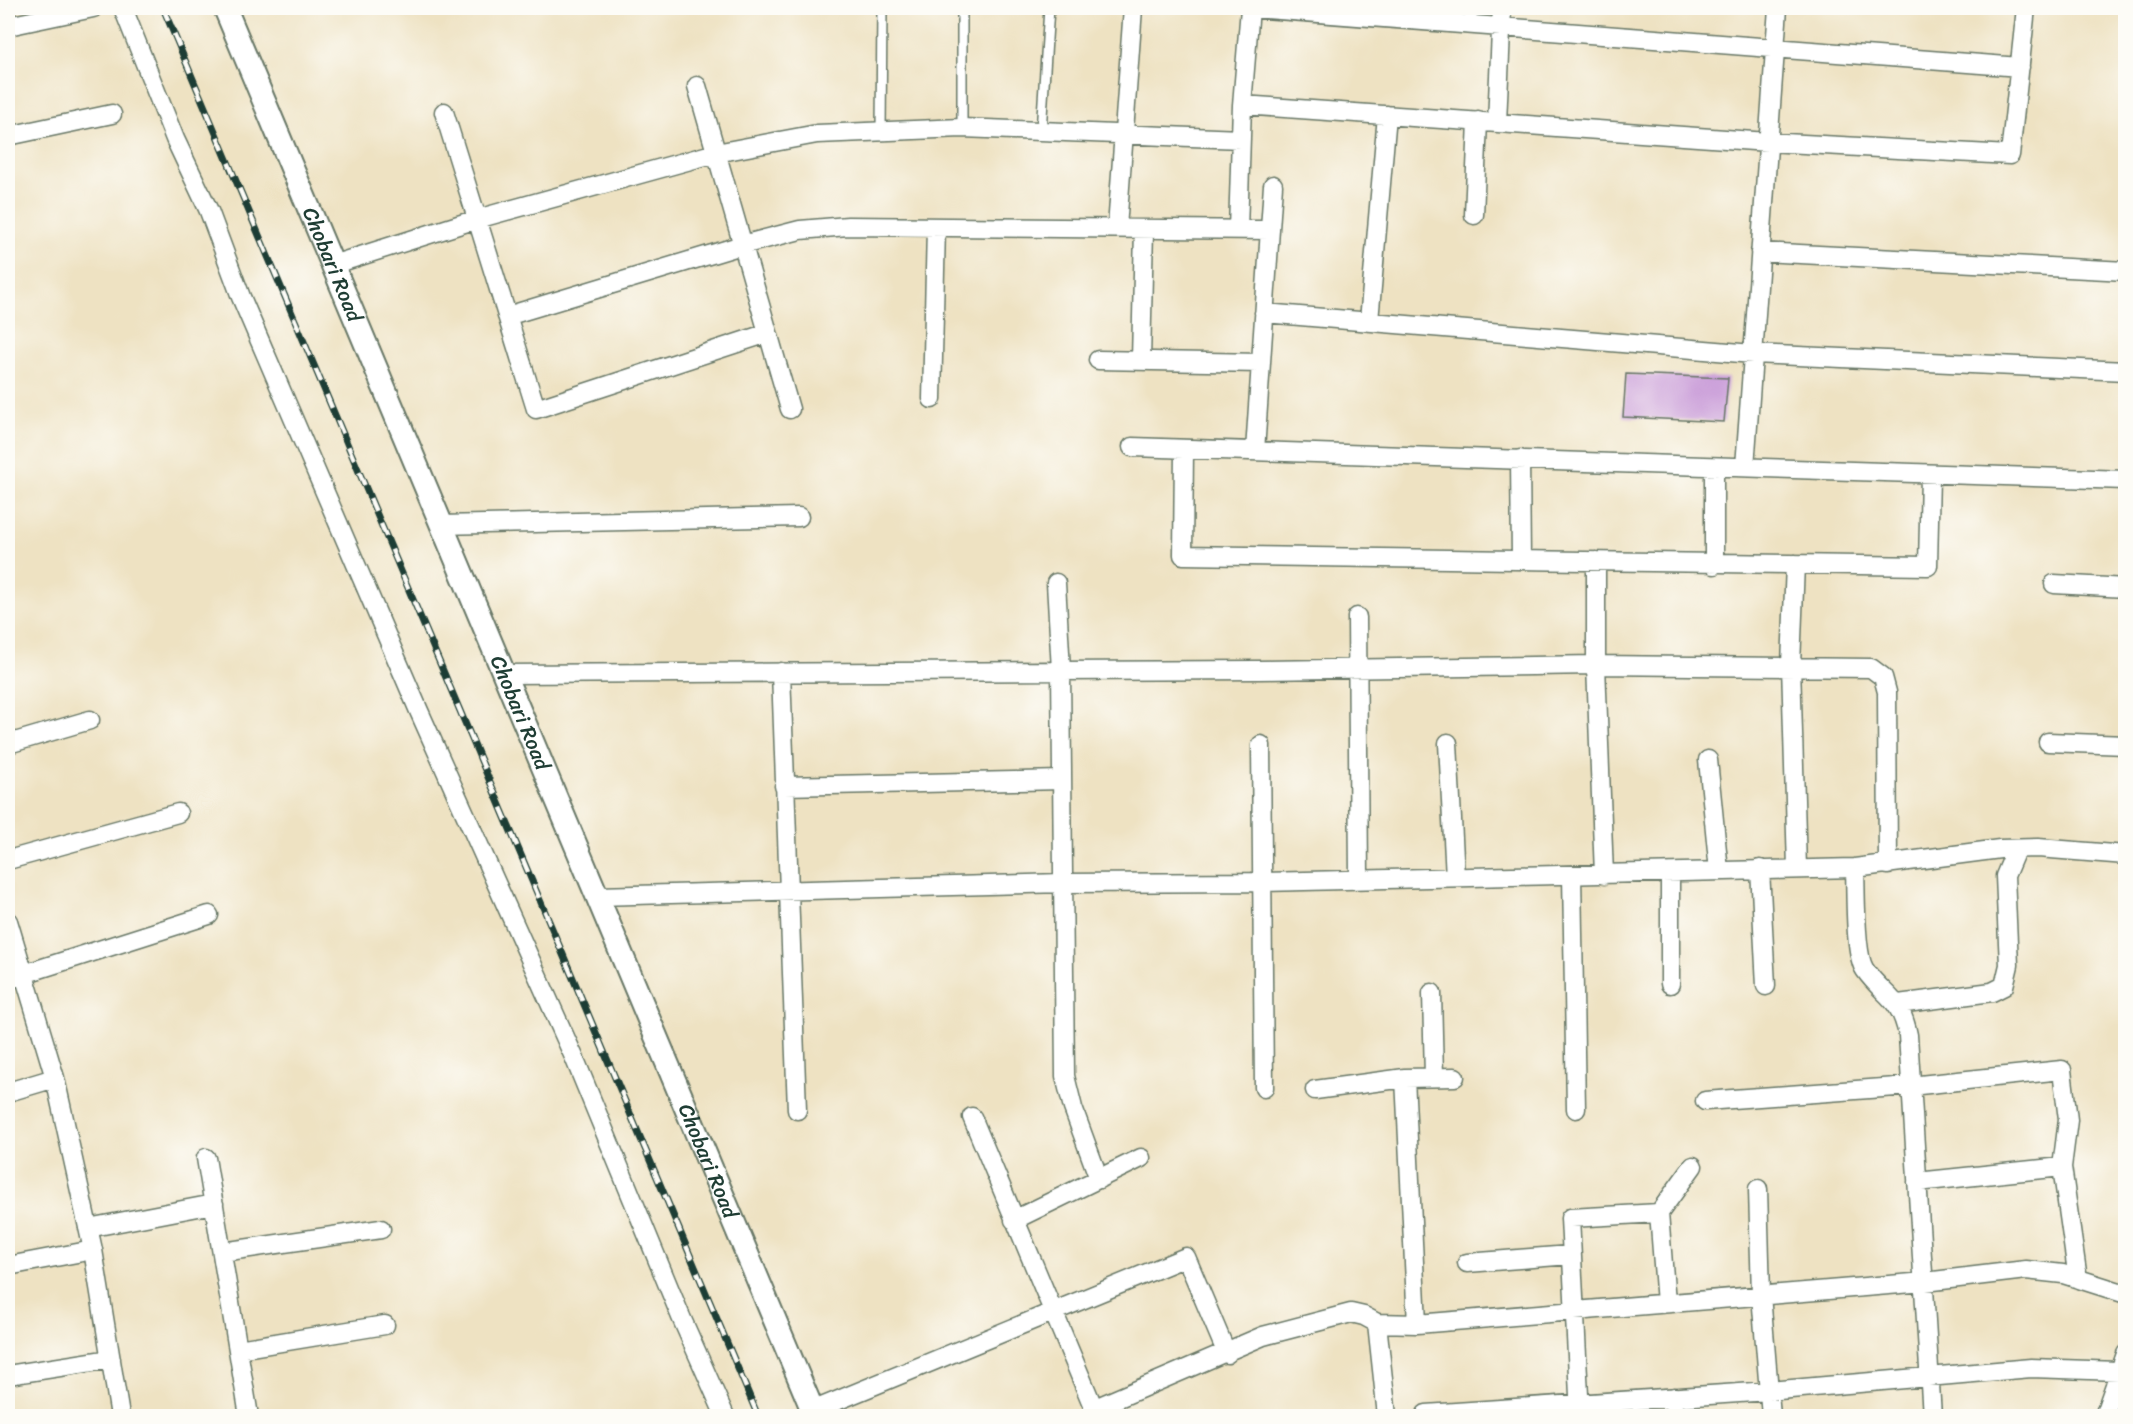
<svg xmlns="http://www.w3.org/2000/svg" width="2133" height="1424" font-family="Sriracha,sans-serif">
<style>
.building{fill:#ca9ed9}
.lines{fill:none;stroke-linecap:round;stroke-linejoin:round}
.service-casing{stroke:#677766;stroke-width:12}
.minor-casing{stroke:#677766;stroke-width:21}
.tertiary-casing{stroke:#677766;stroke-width:26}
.service{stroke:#fff;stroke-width:9}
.minor{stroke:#fff;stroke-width:18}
.tertiary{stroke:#fff;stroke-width:22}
.rail-casing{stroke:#1f3d34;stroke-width:7}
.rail{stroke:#fdfcf7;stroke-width:4.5;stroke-dasharray:14;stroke-linecap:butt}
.labels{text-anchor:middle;stroke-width:4.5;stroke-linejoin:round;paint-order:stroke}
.street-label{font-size:21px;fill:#1f3d34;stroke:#fdfcf7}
</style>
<rect width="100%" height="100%" fill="#fdfcf7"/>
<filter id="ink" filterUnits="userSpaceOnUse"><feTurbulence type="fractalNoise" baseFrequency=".0167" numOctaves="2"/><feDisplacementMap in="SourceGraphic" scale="12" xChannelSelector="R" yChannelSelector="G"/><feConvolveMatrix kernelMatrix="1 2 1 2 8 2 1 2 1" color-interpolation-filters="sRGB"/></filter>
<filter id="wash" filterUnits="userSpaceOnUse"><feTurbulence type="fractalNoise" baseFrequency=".008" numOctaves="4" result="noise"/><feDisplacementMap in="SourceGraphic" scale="24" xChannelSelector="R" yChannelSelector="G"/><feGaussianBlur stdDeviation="1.35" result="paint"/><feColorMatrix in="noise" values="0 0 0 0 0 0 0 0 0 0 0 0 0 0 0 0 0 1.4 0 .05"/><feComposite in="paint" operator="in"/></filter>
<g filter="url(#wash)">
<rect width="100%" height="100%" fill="#eee2c2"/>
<g id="blocks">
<path class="building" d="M1626 374 1728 378 1724 422 1623 417Z"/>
</g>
</g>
<g filter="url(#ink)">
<use href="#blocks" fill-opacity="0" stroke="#677766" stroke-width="1.5"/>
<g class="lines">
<defs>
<path id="service" d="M962 128V8
M881 131 882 8
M1041 132 1049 8"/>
<path id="minor" d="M123 8 175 139 209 211 241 297 419 711 574 1057 681 1317 725 1416
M1252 8 2020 67
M8 26 93 8
M697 86 790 409
M1242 105 1768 142 2010 155 2026 8
M444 112 536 409 768 333
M1497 123 1502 8
M8 136 112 114
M1474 215 1478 121
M1117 228 1133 8
M1238 230 1242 105 1250 8
M1760 252 2126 271
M332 265 477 219 716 153 817 134 962 128 1241 139
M1264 313 1753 354 2126 371
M507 316 742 245 800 230 848 226 1270 230
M1369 321 1387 115
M1098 360 1261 363
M1141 361 1144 229
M932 399 936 227
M1132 447 2126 480
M1184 449 1183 555 1928 566 1930 475
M1255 451 1273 185
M1520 459 1521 560
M1714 467V565
M1745 467 1778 8
M441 525 799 517
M1596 561V665L1604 875
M1795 564 1791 665 1797 868
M1056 583 1061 670 1065 1076 1073 1108 1099 1179
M2054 584 2126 588
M1357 617 1359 878
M781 672 797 1110
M504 674 1257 670 1596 665 1871 668 1883 677 1887 692 1888 865
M2048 742 2126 745
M1448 743 1455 877
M8 744 90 720
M1261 745 1264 1088
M1708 760 1719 871
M784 786 1062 780
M8 860 178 813
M1855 868C1856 889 1854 955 1865 970 1885 998 1900 996 1908 1035L1932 1416
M1760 869 1766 986
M1572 875 1576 1109
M598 896 1063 883 1262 882 1855 868 2000 849 2038 848 2126 855
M8 921 55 1078 93 1250 120 1416
M8 979 209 915
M1670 984V873
M1432 993 1434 1077
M1898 1004 1992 992 2004 986 2009 965 2005 876 2016 850
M1405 1078 1417 1324
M1315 1090 1405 1078 1455 1077
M8 1092 55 1078
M1705 1101 1910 1086 2062 1070 2068 1120 2062 1167 2078 1279
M972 1117 1097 1416
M206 1158 249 1416
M1917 1182 2062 1167
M1758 1189 1761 1295 1771 1416
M1659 1213 1666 1303
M1014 1220 1141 1158
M88 1228 214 1204
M222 1252 381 1229
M1467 1263 1570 1255
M8 1266 93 1250
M1377 1323 1387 1416
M238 1349 385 1325
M8 1375 111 1359
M1674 1397 1675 1416
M1093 1409 1263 1336 1351 1313 1364 1316 1377 1323 1417 1324 1925 1282 2026 1270 2063 1274 2126 1294
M812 1411 1186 1257 1227 1354
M1426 1414 1769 1391 2031 1368 2119 1371
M1580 1415 1570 1218 1659 1213 1693 1166
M2104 1416 2126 1354"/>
<g id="tertiary">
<path id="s1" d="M225 8 815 1416"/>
</g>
</defs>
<use href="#service" class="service-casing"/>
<use href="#minor" class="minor-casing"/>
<use href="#tertiary" class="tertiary-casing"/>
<use href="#service" class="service"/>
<use href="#minor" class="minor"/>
<use href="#tertiary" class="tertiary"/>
<defs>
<path id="rail" d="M163 8 758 1416"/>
</defs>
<use href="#rail" class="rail-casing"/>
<use href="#rail" class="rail"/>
</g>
</g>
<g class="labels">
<g class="street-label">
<text dy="7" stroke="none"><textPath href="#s1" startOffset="278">Chobari Road</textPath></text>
<text dy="7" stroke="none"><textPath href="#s1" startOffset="764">Chobari Road</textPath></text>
<text dy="7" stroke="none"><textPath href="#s1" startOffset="1250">Chobari Road</textPath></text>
</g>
</g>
<rect width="2133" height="1424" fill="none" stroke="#fdfcf7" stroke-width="30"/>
</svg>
